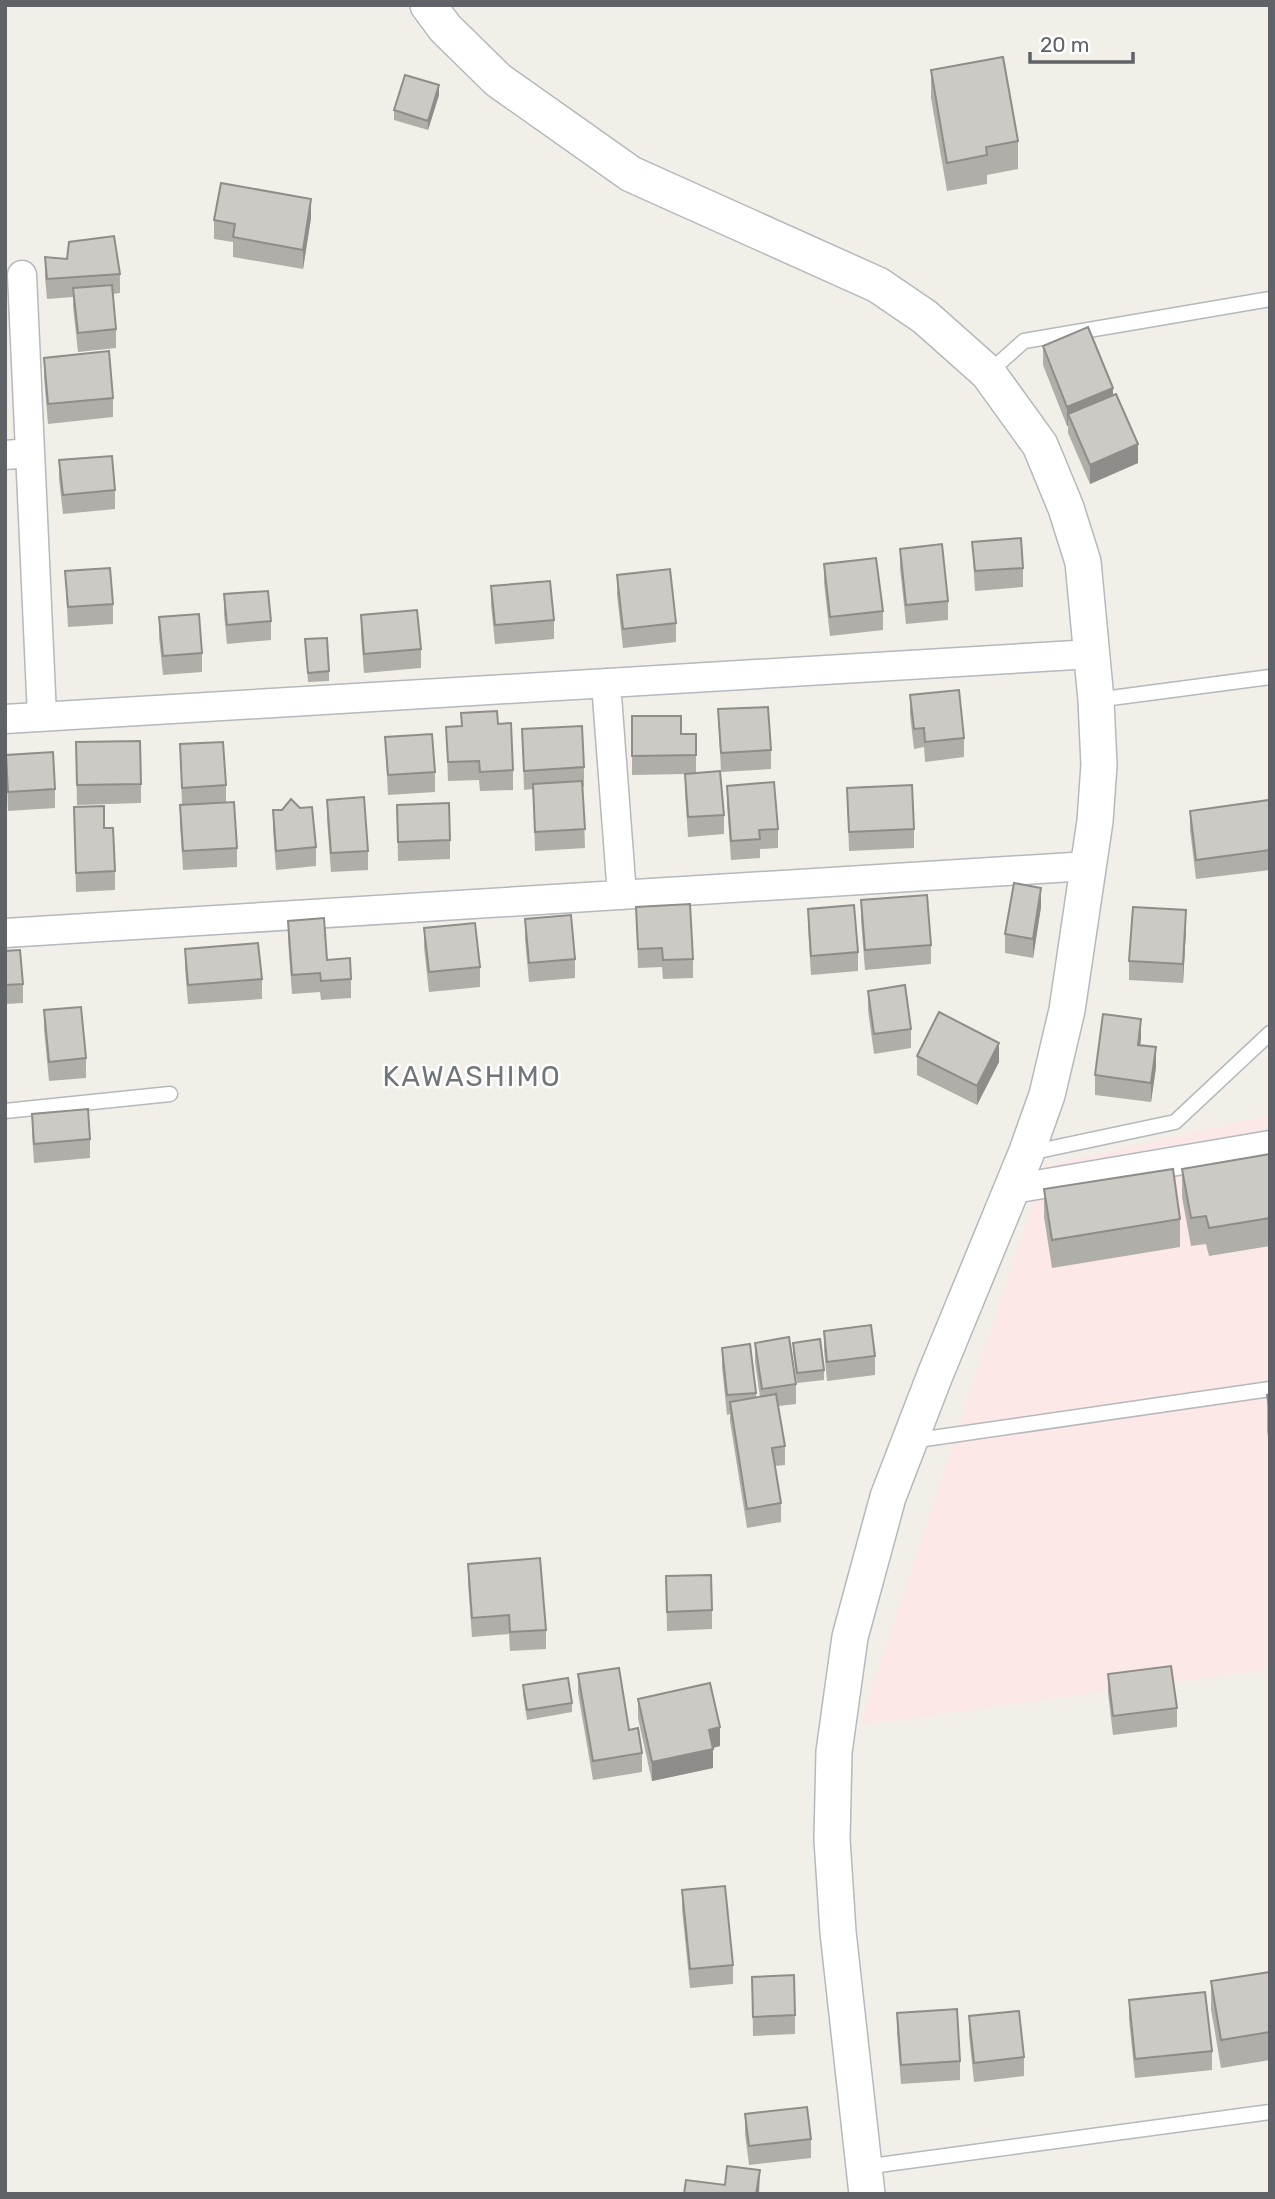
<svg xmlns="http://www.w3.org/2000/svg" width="1275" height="2199" font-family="Rubik,sans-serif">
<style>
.medical{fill:#fce8e6}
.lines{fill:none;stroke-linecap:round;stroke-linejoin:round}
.service-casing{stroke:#b5b8bc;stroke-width:17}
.minor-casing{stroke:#b5b8bc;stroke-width:31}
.tertiary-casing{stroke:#b5b8bc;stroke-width:38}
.service{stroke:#fff;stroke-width:14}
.minor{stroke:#fff;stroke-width:28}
.tertiary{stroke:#fff;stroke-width:35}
.wall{fill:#afaea9}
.shaded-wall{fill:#8f8d8a}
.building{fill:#cccac5;stroke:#8f8d8a;stroke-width:2}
.labels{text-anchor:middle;stroke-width:5;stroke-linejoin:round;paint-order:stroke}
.quarter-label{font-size:28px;letter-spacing:2px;fill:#70757a;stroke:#fff}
</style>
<rect width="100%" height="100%" fill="#f1efe8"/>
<path class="medical" d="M1270 1115V1669L860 1725 1045 1166Z"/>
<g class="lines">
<defs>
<path id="service" d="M988 373 1024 341 1270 299
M1096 700 1270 677
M5 1111 170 1094
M1029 1153 1175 1122 1270 1033
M911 1441 1270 1389
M864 2167 1270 2112"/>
<path id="minor" d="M22 275 42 716
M5 455 30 453
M606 683 622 895
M5 719 1092 654
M5 933 1088 866
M1013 1189 1270 1145"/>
<path id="tertiary" d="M428 5 445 28 498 80 631 174 878 285 925 317 988 373 1040 445 1066 508 1083 562 1096 700 1099 765 1095 821 1067 1010 1047 1095 1026 1154 935 1375 888 1497 850 1637 834 1752 832 1839 838 1932 867 2194"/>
</defs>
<use href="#service" class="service-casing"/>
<use href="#minor" class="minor-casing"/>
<use href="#tertiary" class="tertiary-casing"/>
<use href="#service" class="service"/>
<use href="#minor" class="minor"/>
<use href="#tertiary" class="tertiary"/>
</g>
<path class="wall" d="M931 70 1018 141V169L987 175V184L947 191 931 98Z
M439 95 428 130 394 120V110Z
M311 218 303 269 233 257V242L214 239V220Z
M45 257 120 274V293L113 294 116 329V348L78 352 73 307V297L47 299 45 277Z
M1043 346 1113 395 1138 463 1090 484 1068 433V426H1067L1043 365Z
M44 358 113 398V417L48 424 44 377Z
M59 460 115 490V509L63 514 59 479Z
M972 542 1023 568V587L975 591Z
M900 549 948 601V620L906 624 900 568Z
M824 564 883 611V630L830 636 824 583Z
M65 571 113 604V624L68 627Z
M617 575 676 623V642L623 648 617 595Z
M491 586 554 620V639L495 644 491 605Z
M224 594 271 621V640L227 644 224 614Z
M361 615 421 649V668L364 673 361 634Z
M159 617 202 653V672L163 675 159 637Z
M305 639 329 671V681L308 682Z
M910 695 964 738V757L925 762 924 747 914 749 910 715Z
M718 709 771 750V769L721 772Z
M461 713 498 724 513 770V790L480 791 479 780 448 781 446 727 461 726Z
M632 716 681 734H696V773L724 815V834L688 837 685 793V774L632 775Z
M522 729 584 767V787H583L585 848 535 851 533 789 524 790Z
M385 737 435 772V792L388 795Z
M180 744 226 785V802L237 848V867L183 870 180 824V805H182Z
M6 755 55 789V808L8 811Z
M76 761 141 784V803L77 805Z
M727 786 778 829V848L760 849V858L731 860 727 805Z
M847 788 914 829V848L849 851Z
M327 800 368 851V870L331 872 327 819Z
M397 805 450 840V859L398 861Z
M74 807 104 828 115 871V890L76 892Z
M273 810 316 847V866L276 870 273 830Z
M1270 810V870L1196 879 1190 830V811Z
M861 900 931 945V964L865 970 861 920Z
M636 907 693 959V978L663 979 662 967 638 968Z
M1041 907 1033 958 1005 953V934Z
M808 909 858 952V971L811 975 808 928Z
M525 919 575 959V978L529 982 525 939Z
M288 921 327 960 351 979V998L321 1000 320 992 292 994 288 940Z
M424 928 480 967V987L429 992 424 947Z
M1186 929 1183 983 1129 980V961Z
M185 949 262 979V999L188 1004 185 968Z
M5 951 23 984V1003L5 1004Z
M868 991 911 1029V1048L874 1054 868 1010Z
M44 1010 86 1058V1078L49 1081 44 1029Z
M1141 1038 1140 1045 1156 1067 1151 1102 1095 1095V1075Z
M917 1056 999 1062 977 1105 917 1075Z
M32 1114 90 1139V1158L34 1163 32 1133Z
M1270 1154V1246L1209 1256 1206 1244 1191 1246 1182 1197V1169Z
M1044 1189 1180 1219V1247L1052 1268 1044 1217Z
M824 1331 875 1356V1375L827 1381 824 1350Z
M755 1343 796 1384V1404L778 1406 785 1446V1465L775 1466 781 1503V1522L747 1528 730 1421V1414L727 1415 722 1367V1348L756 1393V1397H760L755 1362Z
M793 1343 824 1370V1380L797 1383 793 1352Z
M1270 1394V1449L1267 1431V1395Z
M468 1564 546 1630V1649L510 1651 509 1634 472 1637 468 1583Z
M666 1576 712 1610V1629L667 1631Z
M578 1674 629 1730 642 1753V1772L593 1780 578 1693Z
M1108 1674 1177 1708V1727L1113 1735 1108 1693Z
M523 1685 572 1703V1712L527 1720 523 1695Z
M638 1699 720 1746 713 1748V1768L652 1781 638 1718Z
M682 1890 733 1965V1984L690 1988 682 1909Z
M1270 1972V2060L1221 2068 1211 2009V1981Z
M752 1977 795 2015V2034L753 2036Z
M1129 2000 1212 2051V2070L1135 2078 1129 2019Z
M897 2013 960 2061V2080L901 2084 897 2032Z
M969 2016 1024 2057V2076L974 2082 969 2035Z
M745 2114 811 2139V2158L749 2165 745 2134Z"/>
<path class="shaded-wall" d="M439 85V95L428 130V121Z
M311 199V218L303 269V250Z
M1113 388V407L1068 414V426H1067V407Z
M1138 444V463L1090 484V465Z
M1041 888V907L1033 958V939Z
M1186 910V929L1183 983V964Z
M1141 1019V1038L1138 1064V1045Z
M999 1043V1062L977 1105V1086Z
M1156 1047V1067L1151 1102V1083Z
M720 1727V1746L709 1749V1730Z
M713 1749V1768L652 1781V1762Z
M760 2170 759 2194H756Z"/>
<path class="building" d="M1003 57 1018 141 986 147 987 155 947 163 931 70Z
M405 75 439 85 428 121 394 110Z
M221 183 311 199 303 250 233 237 235 224 214 220Z
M114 236 120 274 47 279 45 257 67 259 69 242Z
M112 285 116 329 78 333 73 288Z
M1088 327 1113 388 1067 407 1043 346Z
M109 351 113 398 48 404 44 358Z
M1116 394 1138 444 1090 465 1068 414Z
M112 456 115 490 63 495 59 460Z
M1021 538 1023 568 975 571 972 542Z
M942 544 948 601 906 605 900 549Z
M876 558 883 611 830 617 824 564Z
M110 568 113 604 68 607 65 571Z
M670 569 676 623 623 629 617 575Z
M550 581 554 620 495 625 491 586Z
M268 591 271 621 227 625 224 594Z
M417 610 421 649 364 654 361 615Z
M199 614 202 653 163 656 159 617Z
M327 638 329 671 308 673 305 639Z
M959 690 964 738 925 742 924 728 914 729 910 695Z
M768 707 771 750 721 753 718 709Z
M497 711 498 724 511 723 513 770 480 772 479 761 448 762 446 727 462 726 461 713Z
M632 716H681V734H696V755L632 756Z
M582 726 584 767 524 771 522 729Z
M432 734 435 772 388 775 385 737Z
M140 741 141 784 77 785 76 742Z
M223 742 226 785 182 788 180 744Z
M53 752 55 789 8 792 6 755Z
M720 771 724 815 688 817 685 774Z
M582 781 585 829 535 832 533 784Z
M774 782 778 829 759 830 760 839 731 841 727 786Z
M912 785 914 829 849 832 847 788Z
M364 797 368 851 331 853 327 800Z
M291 799 300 808 312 807 316 847 276 851 273 810H282Z
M1269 800 1270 810V850L1196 860 1190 811Z
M234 802 237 848 183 851 180 805Z
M449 803 450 840 398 842 397 805Z
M104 806V828H113L115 871 76 873 74 807Z
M1014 883 1041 888 1033 939 1005 934Z
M927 895 931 945 865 950 861 900Z
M690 904 693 959 663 960 662 948 638 949 636 907Z
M854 905 858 952 811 956 808 909Z
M1133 907 1186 910 1183 964 1129 961Z
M571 915 575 959 529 963 525 919Z
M324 918 327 960 350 958 351 979 321 981 320 973 292 975 288 921Z
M475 923 480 967 429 972 424 928Z
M258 943 262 979 188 985 185 949Z
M20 950 23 984 5 985V951Z
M905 985 911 1029 874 1034 868 991Z
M81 1007 86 1058 49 1062 44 1010Z
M939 1012 999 1043 977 1086 917 1056Z
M1103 1014 1141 1019 1138 1045 1156 1047 1151 1083 1095 1075Z
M88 1109 90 1139 34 1144 32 1114Z
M1270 1154V1218L1209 1228 1206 1216 1191 1218 1182 1169Z
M1173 1169 1180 1219 1052 1240 1044 1189Z
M871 1325 875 1356 827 1362 824 1331Z
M789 1337 796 1384 762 1389 755 1343Z
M820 1339 824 1370 797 1373 793 1343Z
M750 1344 756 1393 727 1395 722 1348Z
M776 1394 785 1446 772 1448 781 1503 747 1509 730 1402Z
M1270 1394V1413L1267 1395Z
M540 1558 546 1630 510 1632 509 1615 472 1618 468 1564Z
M711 1575 712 1610 667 1612 666 1576Z
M1171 1666 1177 1708 1113 1716 1108 1674Z
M619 1668 629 1730 638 1728 642 1753 593 1761 578 1674Z
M568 1678 572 1703 527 1710 523 1685Z
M710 1683 720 1727 709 1730 713 1749 652 1762 638 1699Z
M725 1886 733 1965 690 1969 682 1890Z
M1270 1972V2032L1221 2040 1211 1981Z
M794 1975 795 2015 753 2017 752 1977Z
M1205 1992 1212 2051 1135 2059 1129 2000Z
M957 2009 960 2061 901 2065 897 2013Z
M1019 2011 1024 2057 974 2063 969 2016Z
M807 2107 811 2139 749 2146 745 2114Z
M727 2166 760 2170 756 2194H684L686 2180 725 2185Z"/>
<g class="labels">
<g class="quarter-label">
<text x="472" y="1086">KAWASHIMO</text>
</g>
</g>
<rect width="1275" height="2199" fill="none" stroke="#5f6368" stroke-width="14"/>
<path d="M1030 52v10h103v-10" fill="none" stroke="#5f6368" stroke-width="3.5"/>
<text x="1040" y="52" font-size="21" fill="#5f6368" stroke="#ffffff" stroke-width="5" paint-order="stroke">20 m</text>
</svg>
